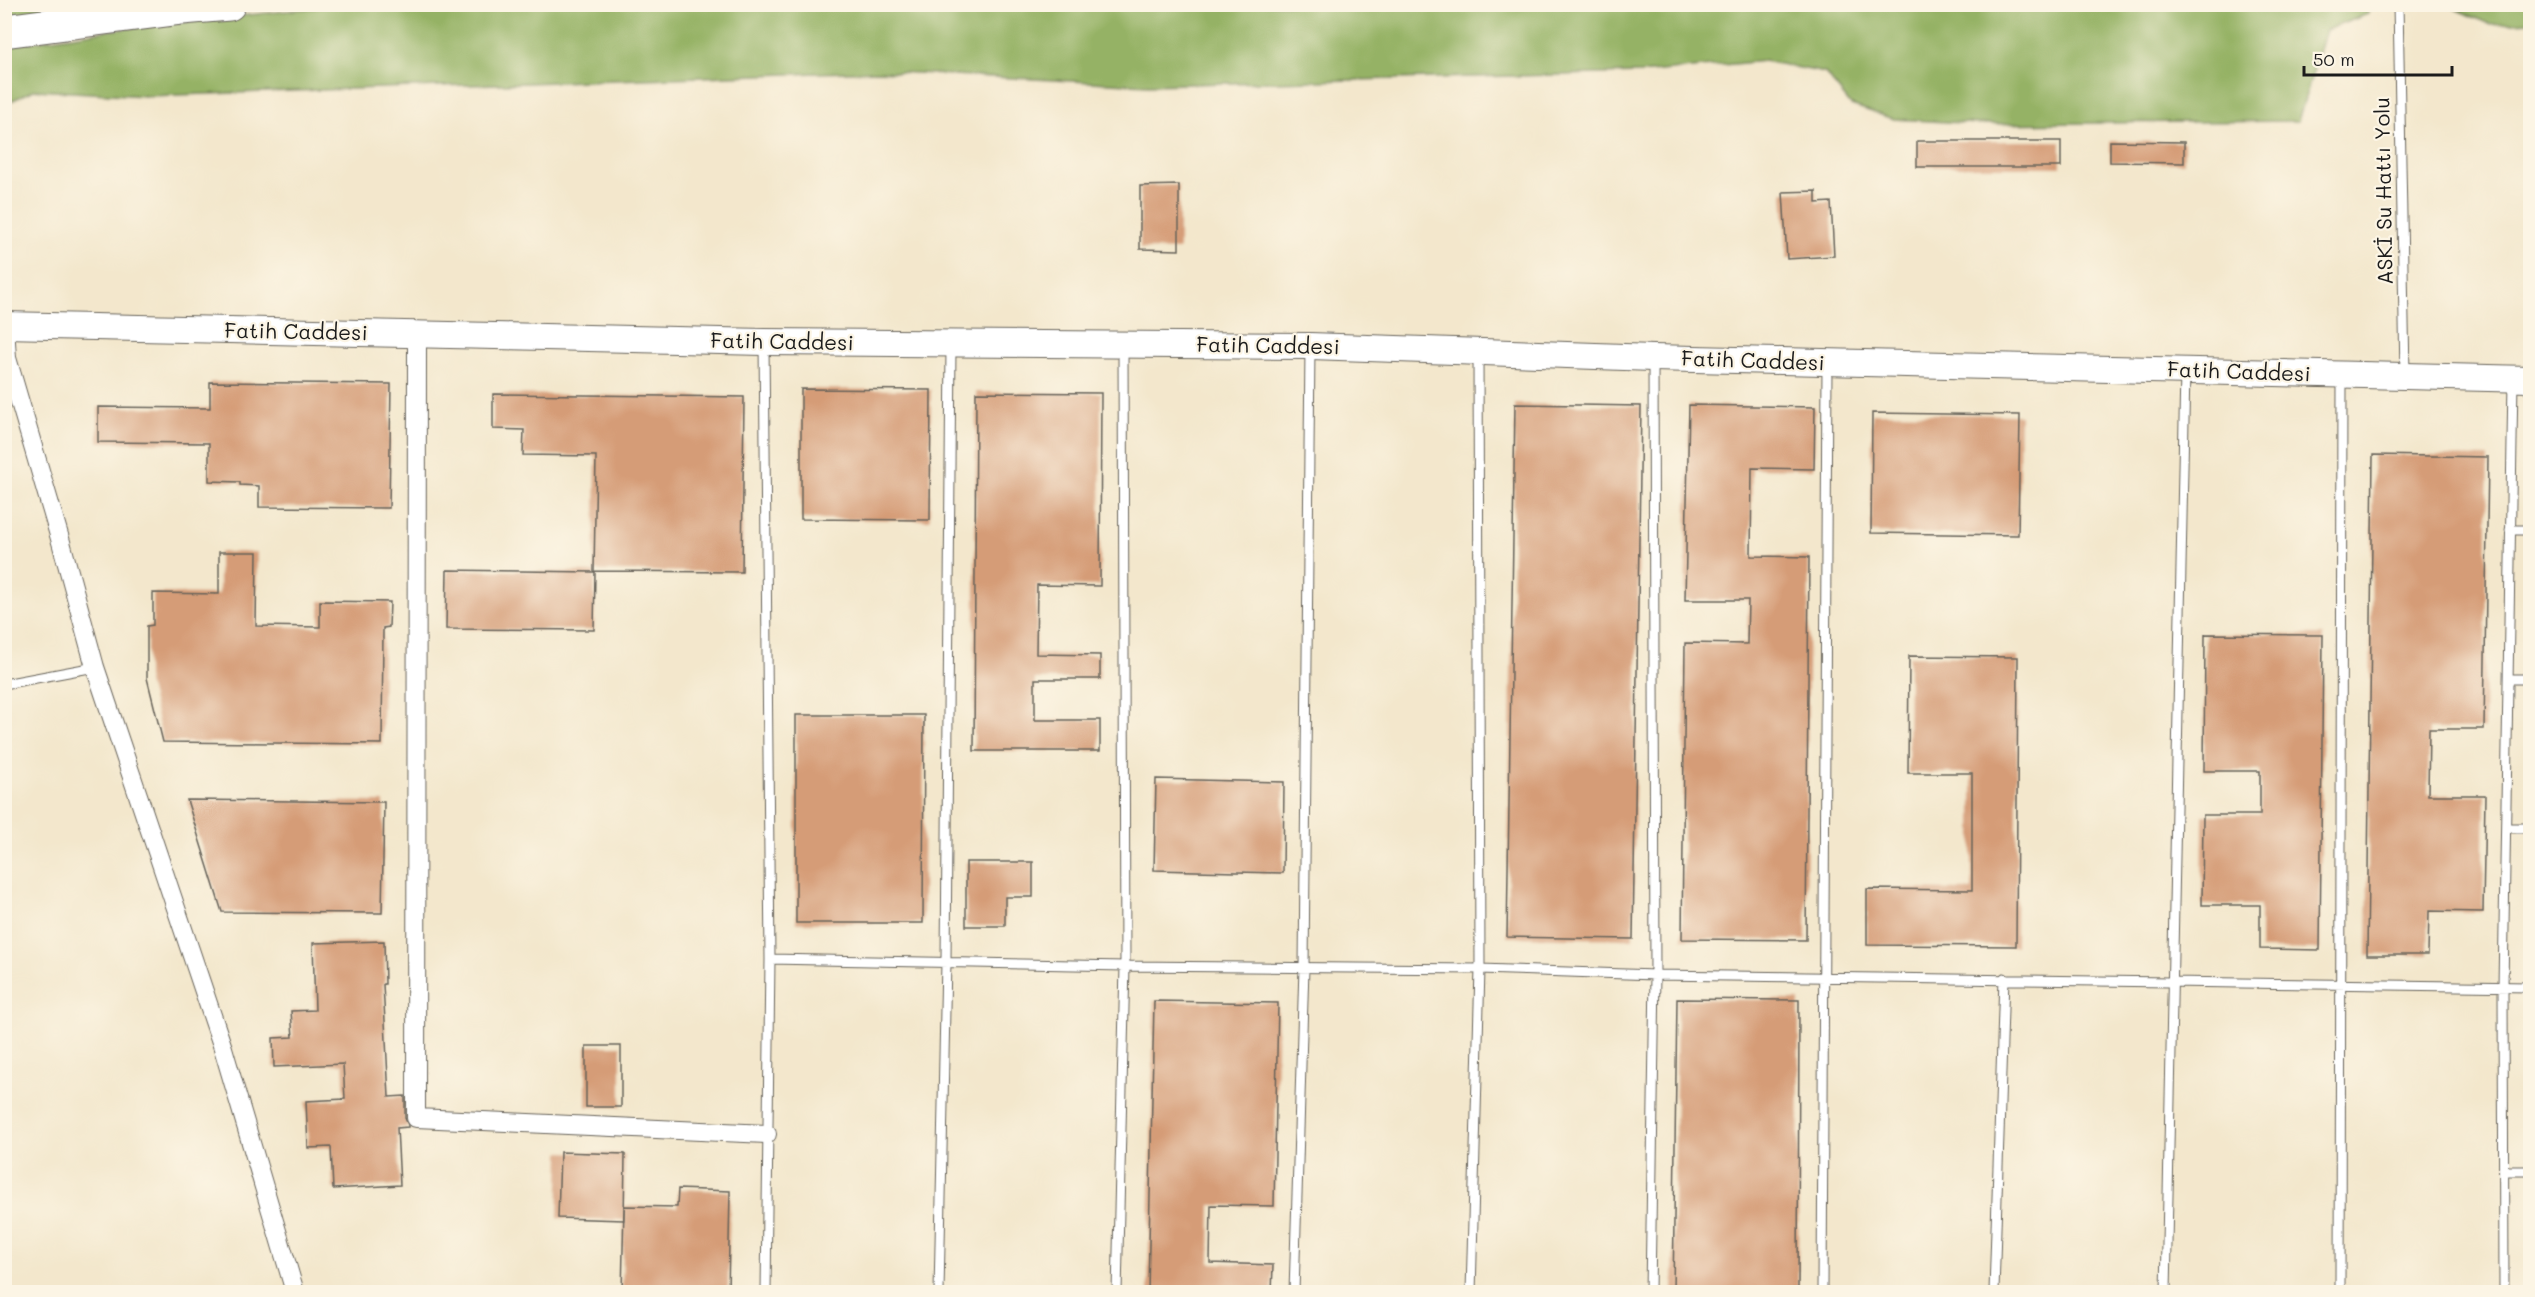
<svg xmlns="http://www.w3.org/2000/svg" width="2535" height="1297" font-family="Mali,sans-serif">
<style>
.forest{fill:#95b265;stroke:#586740;stroke-width:1.5}
.building{fill:#d59c77}
.lines{fill:none;stroke-linecap:round;stroke-linejoin:round}
.lane-casing{stroke:#67635a;stroke-width:11}
.street-casing{stroke:#67635a;stroke-width:20}
.secondary-casing{stroke:#67635a;stroke-width:28}
.highway-casing{stroke:#67635a;stroke-width:35}
.lane{stroke:#fff;stroke-width:9}
.street{stroke:#fff;stroke-width:18}
.secondary{stroke:#fff;stroke-width:26}
.highway{stroke:#fff;stroke-width:33}
.labels{text-anchor:middle;stroke-width:4.5;stroke-linejoin:round;paint-order:stroke}
.street-label{font-size:21px;fill:#1c1c1c;stroke:#fcf5e5}
</style>
<rect width="100%" height="100%" fill="#fcf5e5"/>
<filter id="ink" filterUnits="userSpaceOnUse"><feTurbulence type="fractalNoise" baseFrequency=".0167" numOctaves="2"/><feDisplacementMap in="SourceGraphic" scale="12" xChannelSelector="R" yChannelSelector="G"/><feConvolveMatrix kernelMatrix="1 2 1 2 8 2 1 2 1" color-interpolation-filters="sRGB"/></filter>
<filter id="wash" filterUnits="userSpaceOnUse"><feTurbulence type="fractalNoise" baseFrequency=".008" numOctaves="4" result="noise"/><feDisplacementMap in="SourceGraphic" scale="24" xChannelSelector="R" yChannelSelector="G"/><feGaussianBlur stdDeviation="1.35" result="paint"/><feColorMatrix in="noise" values="0 0 0 0 0 0 0 0 0 0 0 0 0 0 0 0 0 1.4 0 .05"/><feComposite in="paint" operator="in"/></filter>
<g filter="url(#wash)">
<rect width="100%" height="100%" fill="#f3e7cc"/>
<path class="forest" d="M348 4 2368 5V14L2326 30 2298 121 1980 124 1893 119 1851 105 1825 73 1764 61 1640 73 1148 85 877 71 147 96 34 90 5 104V46L105 31Z
M4 5H63L64 9 5 17Z
M2446 5H2530V22L2489 24Z"/>
<g id="blocks">
<path class="building" d="M1917 141H2061V167H1917Z
M2110 141 2184 142V163L2110 162Z
M1179 185V250L1140 249V186Z
M1816 191V203L1831 202 1834 256 1787 259 1783 192Z
M210 382 391 384 389 508 259 507V486L240 485V482L209 481V443L98 442V407L210 408Z
M801 389 931 390 930 520 801 519Z
M976 392 1101 393 1100 586 1037 585 1036 654 1100 655V679H1035V720H1100V751H974Z
M493 394 744 397 742 572 594 571 596 456 523 455 524 430 493 429Z
M1515 404 1641 406 1633 939 1507 937Z
M1689 405 1815 407 1814 469 1752 468 1751 556 1809 557 1806 940 1682 939 1685 643 1747 644 1748 600H1685Z
M1872 413 2020 415 2018 535 1871 533Z
M2373 455 2488 457 2484 729H2429L2428 795H2485L2483 912 2429 911 2428 955H2367Z
M219 552H257L256 626 320 627V601L390 602 389 627 383 628 382 744 163 742 147 678V626L153 625V593L219 594Z
M447 570 595 572 594 630 446 629Z
M2205 634 2323 635 2320 950 2260 949V905H2202L2203 815H2260V771H2204Z
M1909 656 2018 657 2016 946 1867 945V889L1972 890V773H1908Z
M796 715H924L923 923H796Z
M1156 779 1284 782 1283 873 1154 870Z
M187 800 384 802 382 913 222 912Z
M966 862H1033V897H1005V926H966Z
M384 941 385 984H383L389 1097 405 1096V1118L408 1125V1127L397 1128 400 1185 333 1189 331 1147 308 1148 306 1101 345 1099 343 1064 274 1067 273 1038 293 1037 291 1011 315 1010 313 943Z
M1677 999 1799 1000 1798 1293H1673Z
M1154 1001 1278 1003 1274 1206 1211 1205 1210 1263 1273 1265 1272 1293H1148Z
M586 1046H621V1107H586Z
M560 1152 625 1154 624 1220 558 1218Z
M678 1189 730 1191 728 1293H622L624 1206 677 1207Z"/>
</g>
</g>
<g filter="url(#ink)">
<use href="#blocks" fill-opacity="0" stroke="#67635a" stroke-width="1.5"/>
<g class="lines">
<defs>
<path id="lane" d="M2398 4 2405 374
M764 344 770 959 766 1292
M2510 530H2530
M2509 679H2530
M4 684 95 667
M2506 828H2530
M770 959 1125 966 1480 969 1655 975 2530 987
M2504 1171H2530
M939 1292 946 962 951 345
M1117 1292 1125 966 1123 347
M1294 1292 1304 968 1310 347
M1471 1292 1480 969 1478 353
M1650 1292 1655 975 1653 361
M1822 1292 1827 365
M1994 1292 2004 978
M2166 1292 2185 372
M2340 1292 2342 377
M2504 1292 2503 987 2513 380"/>
<path id="street" d="M5 325 7 358 61 542 95 667 223 1048 295 1292
M417 335 416 1118 767 1134"/>
<path id="secondary" d="M4 325 764 342 1310 346 1653 358 2530 379"/>
<path id="highway" d="M4 31 182 8 229 4"/>
</defs>
<use href="#lane" class="lane-casing"/>
<use href="#street" class="street-casing"/>
<use href="#secondary" class="secondary-casing"/>
<use href="#highway" class="highway-casing"/>
<use href="#lane" class="lane"/>
<use href="#street" class="street"/>
<use href="#secondary" class="secondary"/>
<use href="#highway" class="highway"/>
</g>
</g>
<g class="labels">
<g class="street-label">
<text transform="translate(2384 191) rotate(-91)" y="7">ASKİ Su Hattı Yolu</text>
<text transform="translate(296 332) rotate(1)" y="7">Fatih Caddesi</text>
<text transform="translate(782 342) rotate(1)" y="7">Fatih Caddesi</text>
<text transform="translate(1268 346) rotate(1)" y="7">Fatih Caddesi</text>
<text transform="translate(1753 361) rotate(2)" y="7">Fatih Caddesi</text>
<text transform="translate(2239 372) rotate(2)" y="7">Fatih Caddesi</text>
</g>
</g>
<rect width="2535" height="1297" fill="none" stroke="#fcf5e5" stroke-width="24"/>
<path d="M2304 66v9h148v-9" fill="none" stroke="#1c1c1c" stroke-width="3"/>
<text x="2313" y="66" font-size="18" fill="#1c1c1c" stroke="#fcf5e5" stroke-width="4.5" paint-order="stroke">50 m</text>
</svg>
